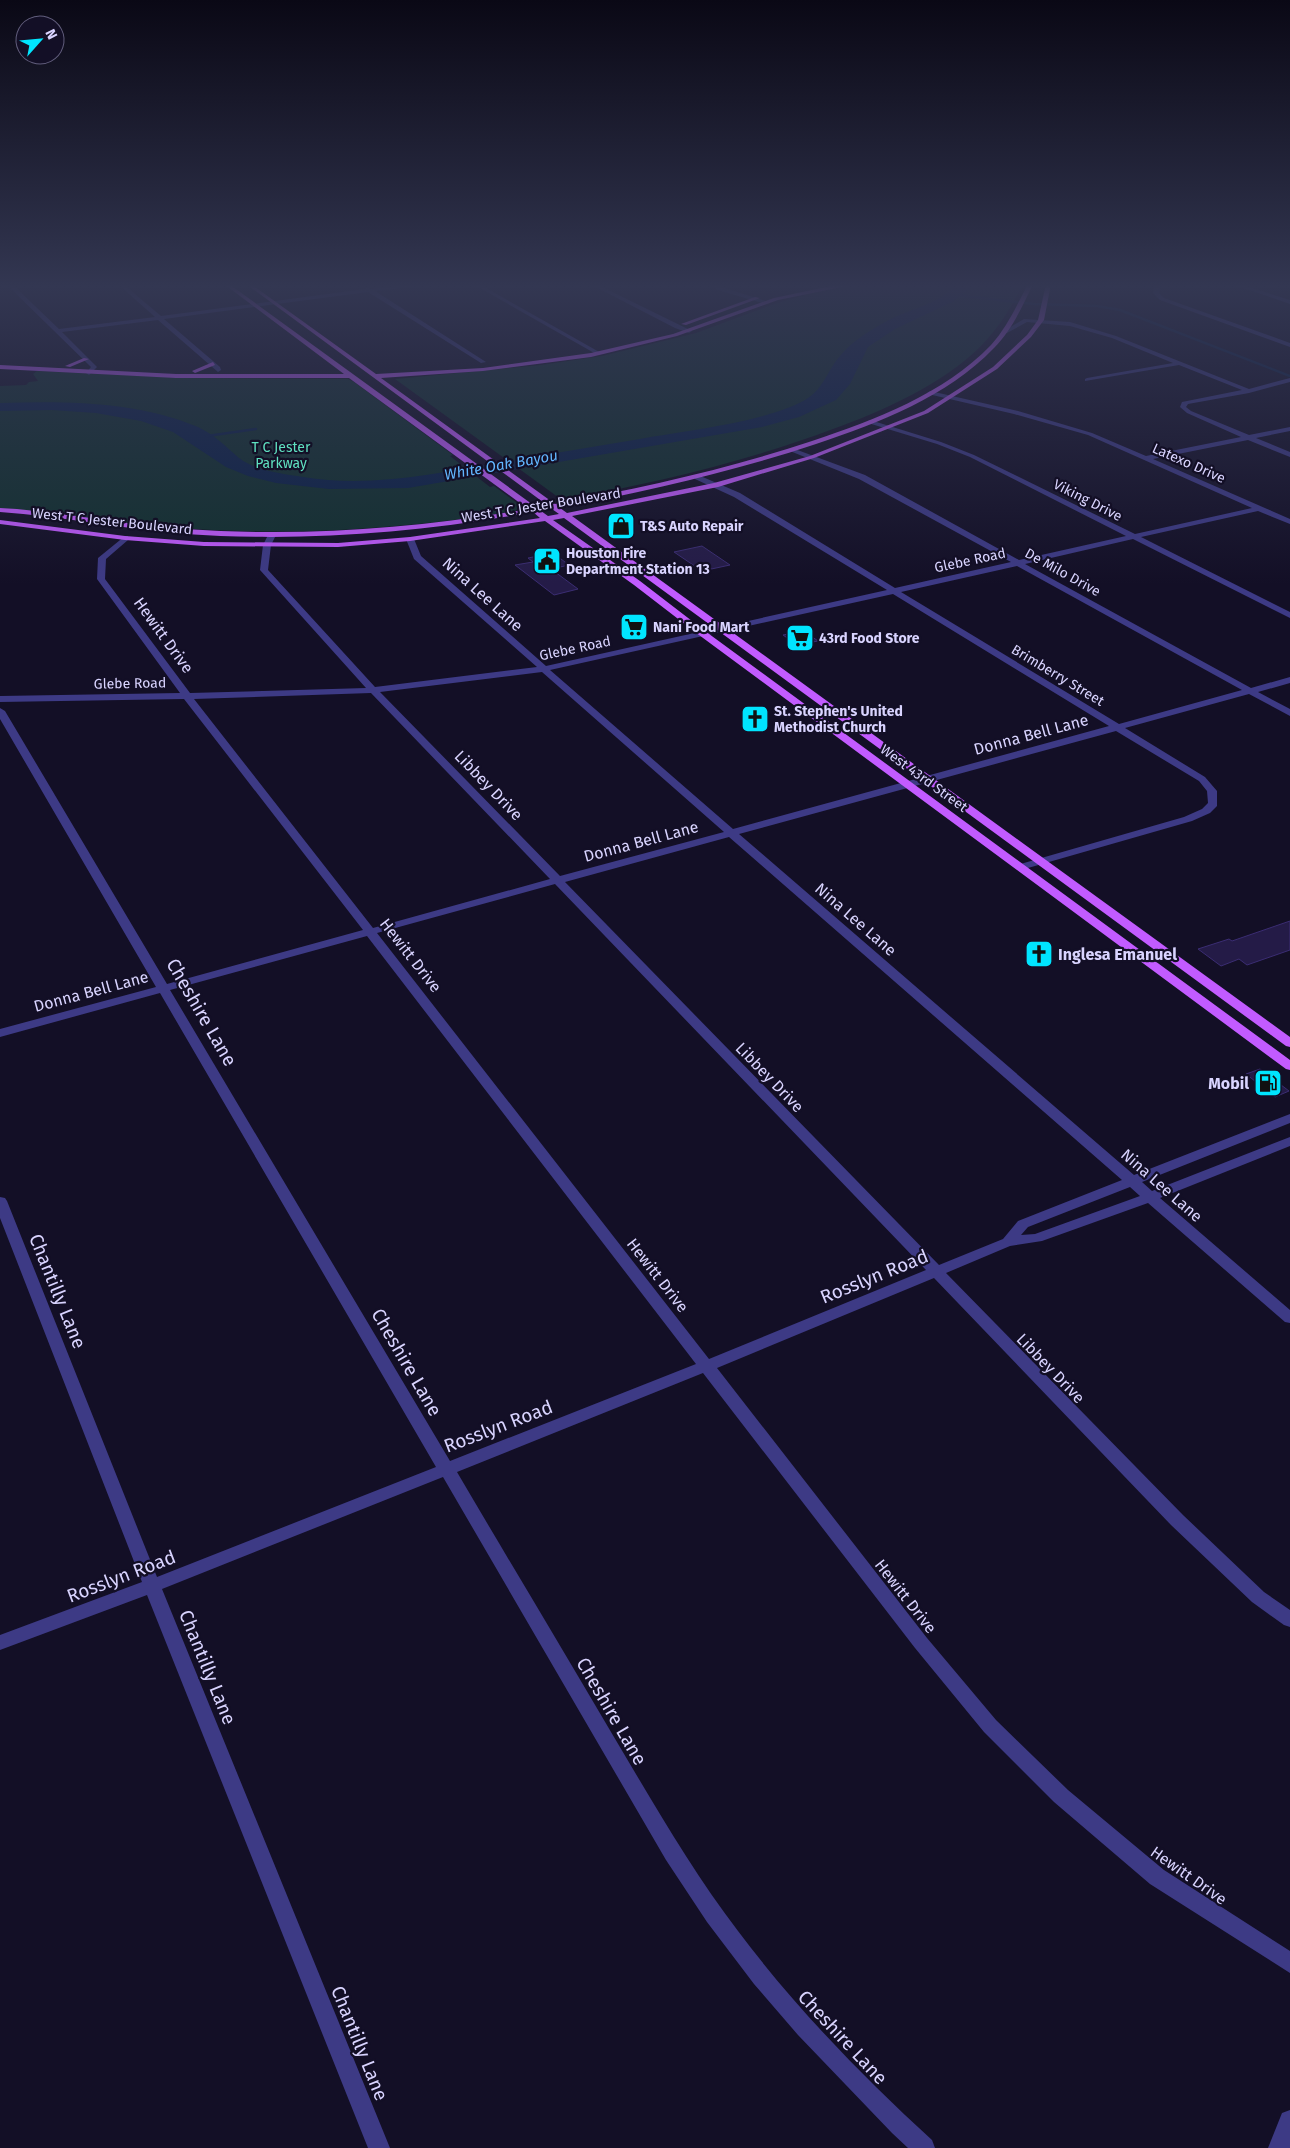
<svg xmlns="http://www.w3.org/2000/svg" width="1290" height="2148" font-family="'Fira Sans',sans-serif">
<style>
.green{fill:#12302f}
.water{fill:#0c2248}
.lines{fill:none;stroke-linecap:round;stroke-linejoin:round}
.stream{stroke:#0c2248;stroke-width:2.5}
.building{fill:#241b47;stroke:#3b2d73}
.minor{fill:#3d3a85;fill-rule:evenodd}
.major{fill:#c25bff;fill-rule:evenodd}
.labels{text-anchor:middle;stroke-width:4.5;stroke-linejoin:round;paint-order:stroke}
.far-park-label{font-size:14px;fill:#5fe0c0;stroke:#130f26}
.far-street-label{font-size:14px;fill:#d9d4ff;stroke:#130f26}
.far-poi-label{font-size:14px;font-weight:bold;fill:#d9d4ff;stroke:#130f26;text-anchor:start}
.far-water-label{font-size:15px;font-style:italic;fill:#62b6ff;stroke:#130f26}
.street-label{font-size:16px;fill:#d9d4ff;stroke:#130f26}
.poi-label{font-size:16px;font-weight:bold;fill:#d9d4ff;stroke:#130f26;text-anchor:start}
.near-street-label{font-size:19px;fill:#d9d4ff;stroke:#130f26}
</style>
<rect width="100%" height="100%" fill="#130f26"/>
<path class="green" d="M863 284H1023C1010 309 1001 325 981 346 943 384 883 411 833 429 745 462 654 483 562 500L395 379 541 365 602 356 696 333 774 304 813 293Z
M37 371 184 378 348 379 354 382 453 455 450 456 490 487 494 486 521 506 515 511C401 530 284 537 169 527 112 523 57 512 0 508V386L26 385 29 382 38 381 33 374Z"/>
<path class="water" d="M957 284H975L952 302 895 329 868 347 850 384 836 400 799 417 762 427 408 488 329 489 276 483 248 476 226 467 173 432 141 421 96 413 52 410 0 411V403C66 401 136 401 198 427 215 435 225 446 239 458 256 471 283 474 303 477 368 488 434 474 497 463 545 455 592 447 640 439 688 430 763 423 805 400 823 390 827 371 840 356 851 342 869 331 885 322 908 309 939 305 957 284Z"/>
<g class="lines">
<path class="stream" d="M956 295 1034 304 1097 306 1120 310 1290 376
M207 436 256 429"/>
</g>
<path class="building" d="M702 546 730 565 702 571 674 552Z
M553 553 569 565 551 569 578 589 554 595 515 565 533 562 528 558Z
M804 631 818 641 797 645 783 635Z
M1290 921V950L1247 965 1239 959 1221 966 1198 949 1229 939 1232 941Z
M1260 1069 1289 1091 1275 1097 1246 1074Z"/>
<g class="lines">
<path class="minor" d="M6 284H12L59 329 155 317 118 284H123L161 316 365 289 367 287 370 289 421 284 419 286 375 291 486 362 481 363 368 292 164 319 220 367 221 370 218 372 158 320 62 332 97 367 89 375 86 373 91 367Z
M473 284H479L601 353 596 354Z
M590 284H596L692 331 689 333 675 328Z
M705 284H712L769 302 766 304 721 291Z
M1155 284H1161L1159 293 1164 298 1290 343V347L1160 300 1153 293Z
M1232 284H1239L1290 300V304Z
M1024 319 1070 322 1116 336 1249 389 1290 378V382L1249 393 1188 404 1186 407 1191 411 1249 435 1290 427V431L1256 438 1290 452V457L1248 440 1153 459 1290 519V524L1258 511 1141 537 1290 612V618L1133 539 1025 564 1251 688 1290 677V683L1258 692 1290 709V716L1249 694 1125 728 1205 777 1217 791V806L1210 813 1192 821 1021 870 1016 867 1017 865 1184 817 1202 809 1208 803 1207 791 1199 781 1116 731 739 834 1134 1175 1290 1114V1123L1142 1182 1152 1191 1290 1137V1146L1160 1198 1290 1310V1323L1285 1322 1148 1203 1042 1241 1010 1246 946 1273 1183 1515 1264 1592 1290 1610V1627L1284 1625 1252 1602 1171 1525 934 1278 717 1368 927 1638 996 1720 1068 1790 1164 1870 1290 1951V1973L1150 1884 1054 1802 984 1732 915 1648 703 1373 457 1472C508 1559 560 1645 611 1732 651 1799 690 1868 738 1931 795 2007 862 2076 932 2140L935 2148H908L892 2133 798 2035 754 1984 707 1922 666 1860 443 1477 162 1589 390 2148H368L147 1595 0 1650V1635L142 1582 0 1218V1197L5 1198 7 1201 157 1577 436 1467 160 993 0 1037V1029L156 987 0 719V708L5 711 167 984 363 930 184 699 0 702V696L180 693 97 579 98 558 125 536H128V540L106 559 105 579 190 693 366 688 260 570 263 545 269 533H272L276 535 271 545 268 570 375 687 537 667 414 559 406 539 410 537 414 539 421 556 546 666 887 590 734 497 695 479 694 477 698 475 740 493 895 588 1011 562 859 479 790 451 789 450 792 448 865 475 1019 560 1126 536 970 457 937 444 868 423V421L870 420 941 442 974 455 1135 534 1252 508 1088 435 1014 414 928 394 927 393 930 391 1018 411 1092 433 1146 456 1241 437 1187 413 1180 407 1182 402 1242 390 1179 365 1085 381V379L1087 378 1173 363 1112 338 1070 326 1027 322 1007 333 1002 332ZM1017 566 1242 690 1119 724 901 592ZM893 594 1109 726 733 829 550 670ZM542 672 724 832 560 876 380 692ZM371 693 550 879 373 928 194 699ZM729 837 1122 1180 1018 1221 1003 1239 939 1265 565 882ZM555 884 926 1270 709 1359 377 933ZM367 936 696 1364 450 1461 170 990ZM1130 1187 1140 1196 1035 1234 1021 1235 1028 1227Z
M1290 2110V2148H1268L1282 2113Z"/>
<path class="major" d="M224 284H229L536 507 547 505 246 284H251L376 374 483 368 591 353 673 334 774 298 840 284H849L847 286 778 300 677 336 591 357 483 371 381 378 555 504C642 488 728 469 812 441 875 420 944 394 991 345 1007 327 1017 305 1028 284H1033C1022 307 1012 330 994 348 947 397 879 423 816 444 732 472 646 491 560 508L567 513 714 483 810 456 924 411 993 367 1027 335 1038 320 1046 284H1051L1044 320 1031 337 997 369 928 413 814 458 718 487 572 516 1290 1037V1047L1286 1046 564 518 553 520 640 581 705 631 1290 1060V1070L1286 1069 699 635 634 585 545 521 410 541 338 547 204 546 125 540 0 524V520L125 536 204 542 338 543 410 537 540 518 533 512C418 533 302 542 185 534 123 529 62 516 0 512V508L17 509C73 514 129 525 185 529 300 537 415 529 528 509L349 378H176L0 369V365L176 374H344ZM552 509 559 514 548 516 541 511Z
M755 297 760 298 686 325 681 324Z
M84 358 89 359 70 367 65 366Z
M213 362 215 365 195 373 192 371Z"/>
</g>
<linearGradient id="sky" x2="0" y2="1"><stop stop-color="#0a0815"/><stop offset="0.49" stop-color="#333752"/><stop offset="1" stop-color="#333752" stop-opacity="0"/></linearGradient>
<rect width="1290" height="584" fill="url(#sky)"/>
<defs>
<symbol id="shop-square" viewBox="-11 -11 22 22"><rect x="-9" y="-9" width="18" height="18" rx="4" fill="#00e5ff" stroke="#130f26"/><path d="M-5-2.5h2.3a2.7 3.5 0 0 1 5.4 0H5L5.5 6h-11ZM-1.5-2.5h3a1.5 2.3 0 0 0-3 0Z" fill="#111"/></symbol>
<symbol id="civic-square" viewBox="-11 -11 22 22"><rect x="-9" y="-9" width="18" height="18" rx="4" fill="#00e5ff" stroke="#130f26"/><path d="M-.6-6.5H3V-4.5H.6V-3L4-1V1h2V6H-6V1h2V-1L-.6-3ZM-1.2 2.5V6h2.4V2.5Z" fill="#111"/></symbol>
<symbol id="supermarket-square" viewBox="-11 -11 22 22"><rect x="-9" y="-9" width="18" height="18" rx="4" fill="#00e5ff" stroke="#130f26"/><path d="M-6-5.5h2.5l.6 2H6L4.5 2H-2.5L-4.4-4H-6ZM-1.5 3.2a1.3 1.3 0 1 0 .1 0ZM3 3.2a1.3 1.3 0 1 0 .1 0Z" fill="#111"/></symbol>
<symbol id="church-square" viewBox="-11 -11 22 22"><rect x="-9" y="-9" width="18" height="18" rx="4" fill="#00e5ff" stroke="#130f26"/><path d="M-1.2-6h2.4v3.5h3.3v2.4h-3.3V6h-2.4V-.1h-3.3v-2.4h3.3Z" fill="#111"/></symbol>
<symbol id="fuel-square" viewBox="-11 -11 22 22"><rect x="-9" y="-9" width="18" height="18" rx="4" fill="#00e5ff" stroke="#130f26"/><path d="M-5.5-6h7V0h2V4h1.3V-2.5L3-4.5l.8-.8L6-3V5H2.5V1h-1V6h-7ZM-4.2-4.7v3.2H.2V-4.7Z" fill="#111"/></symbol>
</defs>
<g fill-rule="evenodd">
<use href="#shop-square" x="605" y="510" width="32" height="32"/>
<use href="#civic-square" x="531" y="545" width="32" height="32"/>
<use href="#supermarket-square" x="618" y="611" width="32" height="32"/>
<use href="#supermarket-square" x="784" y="622" width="32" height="32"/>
<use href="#church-square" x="739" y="703" width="32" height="32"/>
<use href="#church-square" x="1023" y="938" width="32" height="32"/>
<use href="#fuel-square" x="1252" y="1067" width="32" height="32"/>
</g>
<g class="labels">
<g class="far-park-label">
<text x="281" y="452">T C Jester<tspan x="281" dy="16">Parkway</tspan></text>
</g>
<g class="far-street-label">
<text transform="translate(1189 463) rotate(24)" y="5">Latexo Drive</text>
<text transform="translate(1088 500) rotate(27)" y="5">Viking Drive</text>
<text transform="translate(541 505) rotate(-9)" y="5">West T C Jester Boulevard</text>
<text transform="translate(112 521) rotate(6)" y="5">West T C Jester Boulevard</text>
<text transform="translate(970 560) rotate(-12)" y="5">Glebe Road</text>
<text transform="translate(1063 572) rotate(29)" y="5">De Milo Drive</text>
<text transform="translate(575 648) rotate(-12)" y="5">Glebe Road</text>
<text transform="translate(1058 675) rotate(31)" y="5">Brimberry Street</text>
<text transform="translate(130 683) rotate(-1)" y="5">Glebe Road</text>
<text transform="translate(924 778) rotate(36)" y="5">West 43rd Street</text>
</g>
<g class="far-poi-label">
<text x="640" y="531">T&amp;S Auto Repair</text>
<text x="566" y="558">Houston Fire<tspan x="566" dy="16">Department Station 13</tspan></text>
<text x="653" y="632">Nani Food Mart</text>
<text x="819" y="643">43rd Food Store</text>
<text x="774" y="716">St. Stephen's United<tspan x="774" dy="16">Methodist Church</tspan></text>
</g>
<g class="far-water-label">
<text transform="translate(501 465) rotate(-10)" y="5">White Oak Bayou</text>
</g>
<g class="street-label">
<text transform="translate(483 594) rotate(42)" y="6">Nina Lee Lane</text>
<text transform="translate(164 635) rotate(54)" y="6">Hewitt Drive</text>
<text transform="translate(1031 734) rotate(-15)" y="6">Donna Bell Lane</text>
<text transform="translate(489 785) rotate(46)" y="6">Libbey Drive</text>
<text transform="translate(641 841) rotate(-15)" y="6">Donna Bell Lane</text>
<text transform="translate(856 919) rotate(41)" y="6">Nina Lee Lane</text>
<text transform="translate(411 955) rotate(52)" y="6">Hewitt Drive</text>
<text transform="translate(91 991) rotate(-15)" y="6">Donna Bell Lane</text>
<text transform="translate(770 1077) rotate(46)" y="6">Libbey Drive</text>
<text transform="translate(1162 1185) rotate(41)" y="6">Nina Lee Lane</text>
<text transform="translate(658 1275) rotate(52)" y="6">Hewitt Drive</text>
<text transform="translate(1051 1368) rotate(46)" y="6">Libbey Drive</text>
<text transform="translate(906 1596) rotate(52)" y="6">Hewitt Drive</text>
<text transform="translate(1189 1875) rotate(35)" y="6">Hewitt Drive</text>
</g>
<g class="poi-label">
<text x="1058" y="960">Inglesa Emanuel</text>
<text x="1249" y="1089" text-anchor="end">Mobil</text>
</g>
<g class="near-street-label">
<text transform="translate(202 1012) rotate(60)" y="7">Cheshire Lane</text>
<text transform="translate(874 1276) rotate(-22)" y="7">Rosslyn Road</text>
<text transform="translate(58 1291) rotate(68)" y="7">Chantilly Lane</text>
<text transform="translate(407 1362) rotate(60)" y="7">Cheshire Lane</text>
<text transform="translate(498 1426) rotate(-21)" y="7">Rosslyn Road</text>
<text transform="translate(121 1576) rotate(-21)" y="7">Rosslyn Road</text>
<text transform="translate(208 1667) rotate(68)" y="7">Chantilly Lane</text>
<text transform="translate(612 1711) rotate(60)" y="7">Cheshire Lane</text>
<text transform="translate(843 2037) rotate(47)" y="7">Cheshire Lane</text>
<text transform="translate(360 2043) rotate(68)" y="7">Chantilly Lane</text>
</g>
</g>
<g transform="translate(40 40) rotate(63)"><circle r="24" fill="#130f26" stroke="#625e7d"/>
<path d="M0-4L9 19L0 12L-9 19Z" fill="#00e5ff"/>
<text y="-8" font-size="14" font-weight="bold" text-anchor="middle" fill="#d9d4ff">N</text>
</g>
</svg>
